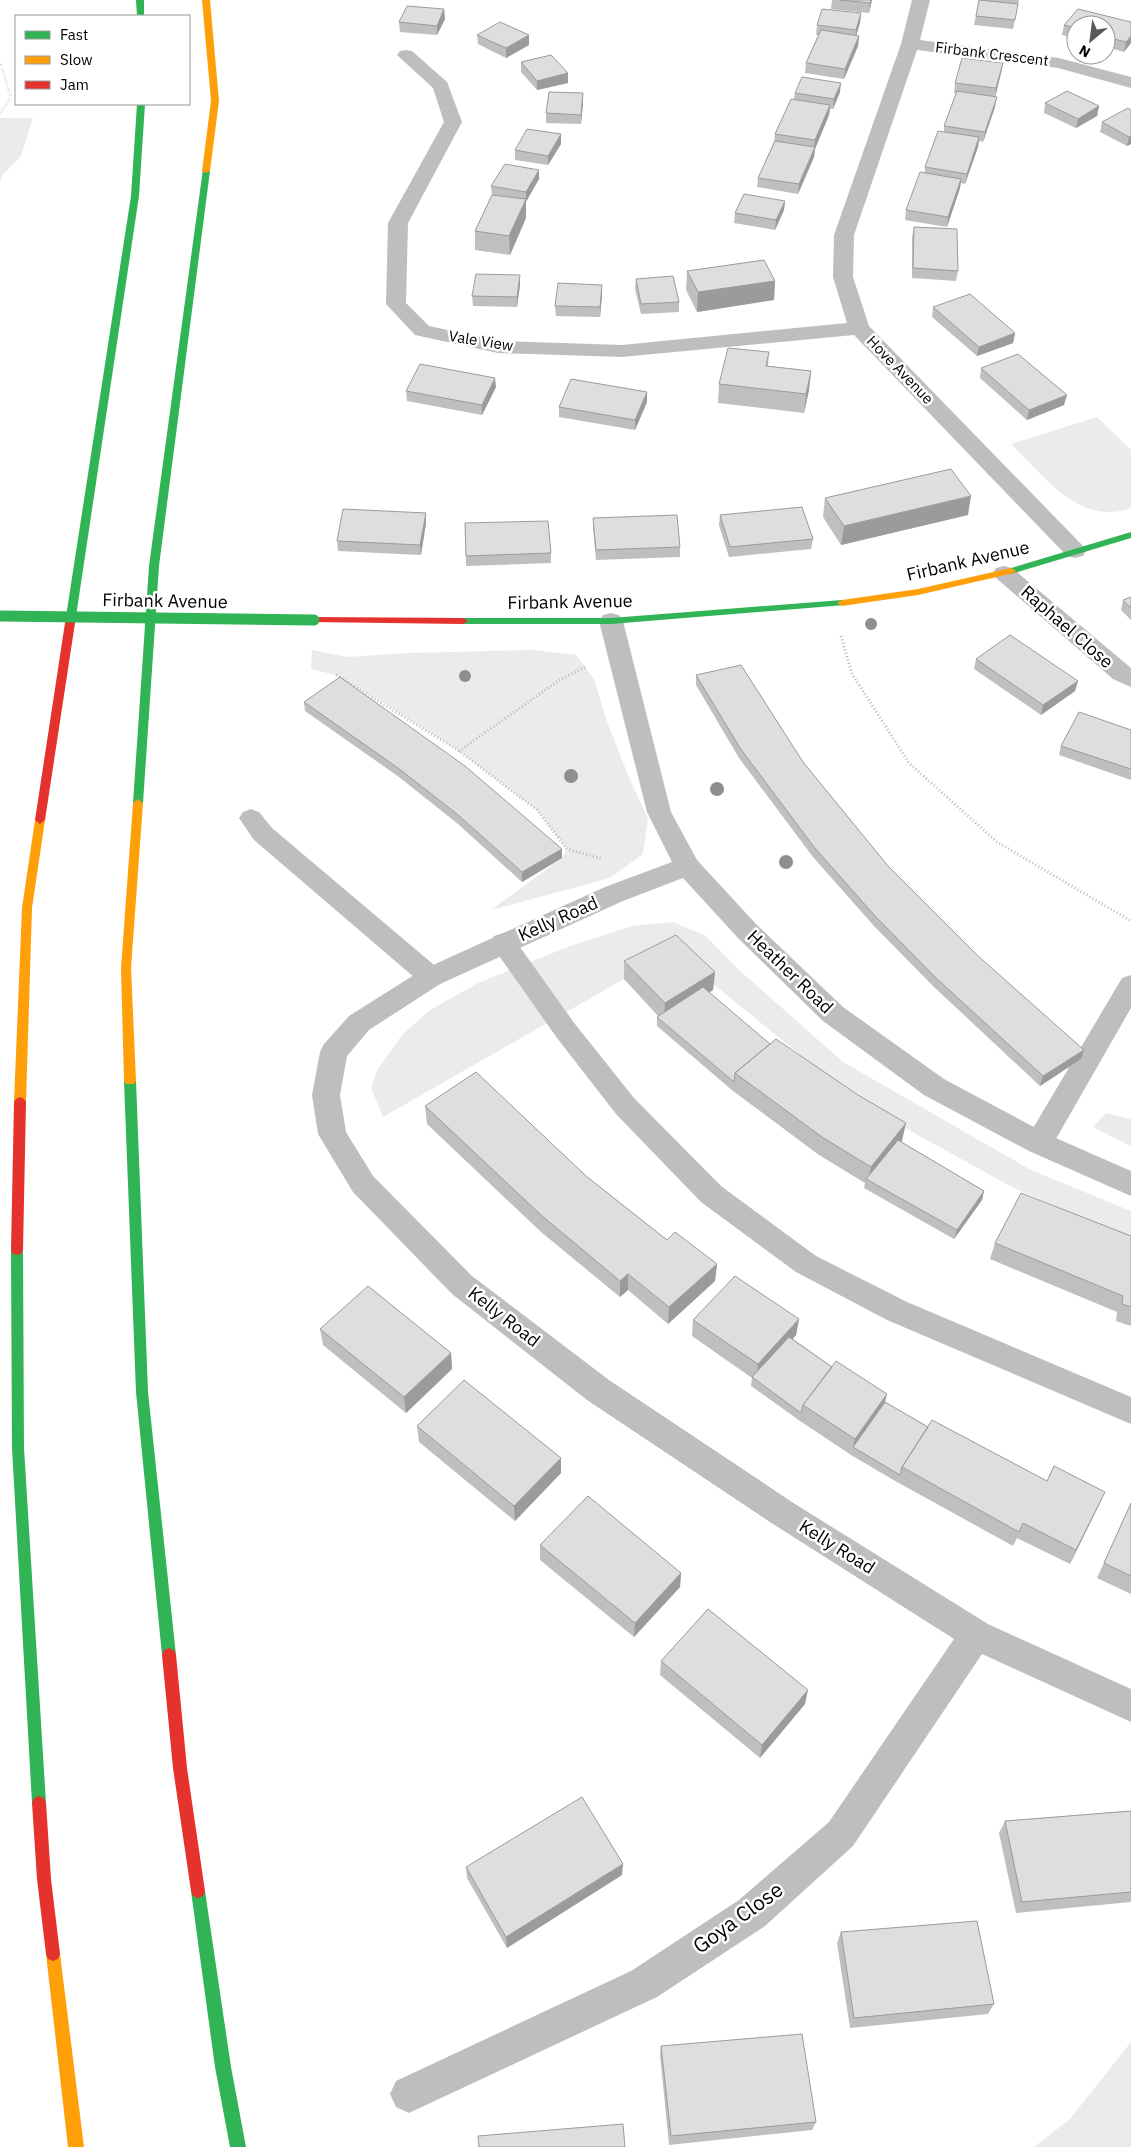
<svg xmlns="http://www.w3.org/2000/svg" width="1131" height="2147" font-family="'IBM Plex Sans',sans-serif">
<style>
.green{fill:#ebebeb}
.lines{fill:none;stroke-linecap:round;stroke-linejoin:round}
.path-far1{stroke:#b9b9b9;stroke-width:2.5;stroke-dasharray:0.5 2;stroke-linecap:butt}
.path{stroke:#b9b9b9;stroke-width:3;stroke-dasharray:1 2.5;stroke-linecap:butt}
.lane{fill:#bebebe;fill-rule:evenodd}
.street{fill:#bebebe;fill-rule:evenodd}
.fast{fill:#30b455;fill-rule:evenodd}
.slow{fill:#ff9f0a;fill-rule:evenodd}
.jam{fill:#e5322d;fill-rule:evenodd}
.fast-bridge{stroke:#30b455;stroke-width:11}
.tree{fill:#8e8e8e}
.wall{fill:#bfbfbf}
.shaded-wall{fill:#9b9b9b}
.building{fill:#dedede;stroke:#9b9b9b}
.labels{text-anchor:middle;stroke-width:5;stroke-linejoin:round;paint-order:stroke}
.far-street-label{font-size:15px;fill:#000;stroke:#fff}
.street-label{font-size:18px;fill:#000;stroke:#fff}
.near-street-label{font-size:21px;fill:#000;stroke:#fff}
</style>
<rect width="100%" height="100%" fill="#fff"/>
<path class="green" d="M0 118H33L21 156 2 176 0 182Z
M1097 417 1131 450V508C1080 527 1043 475 1011 444Z
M312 650 348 657 409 653 533 650 576 655 594 679 607 722 628 775 648 819 643 854 610 878 491 910 562 858 567 849 537 810 459 751 379 700 336 675 311 669Z
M673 922 706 936 738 969 843 1062 1031 1170 1131 1211V1239L1012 1187 914 1133 841 1088 675 953 624 979 383 1117 371 1088 377 1070 402 1035 430 1010 478 983 570 946 632 926Z
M1106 1113 1131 1119V1146L1093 1127Z
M1131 2042V2147H1034L1070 2119Z"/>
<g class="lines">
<path class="path-far1" d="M0 62 11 97 0 113"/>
<path class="path" d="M841 636 852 674 909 763 997 842 1131 921
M336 675 459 751 537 810 567 849 603 859
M459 751 558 681 585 667"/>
<path class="lane" d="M251 809 259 812 272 828 440 970 444 977 440 984 431 987 422 984 254 840 239 818 243 812Z
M503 933 512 936 575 1024 634 1098 721 1186 816 1256 907 1302 1131 1397V1424L887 1320 796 1272 701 1202 616 1114 557 1038 490 943 494 936Z
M1131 975V1008L1049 1151 1039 1154 1029 1151 1026 1143 1029 1135 1122 978Z"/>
<path class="street" d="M912 0H930L920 40 1059 58 1131 77V88L1058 68 917 50 854 235 853 277 869 326 1083 546 1086 551 1083 556 1075 558 1067 556 854 335 622 357 498 353 415 335 386 304 388 223 444 122 433 88 397 55 400 51 406 50 412 51 447 82 462 122 408 223 406 303 429 326 498 341 622 345 847 323 833 277 834 235 901 44Z
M1004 566 1012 568 1131 668V687L1113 679 996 578 993 573 996 568Z
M611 613 619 615 623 621 671 812 697 860 756 924 843 1007 944 1079 1049 1135 1131 1171V1196L1029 1151 924 1095 823 1021 738 938 683 878 623 901 440 984 369 1030 347 1056 340 1095 346 1132 373 1176 472 1276 609 1380 795 1504 988 1624 1131 1689V1722L982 1654 853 1846 765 1926 657 1997 409 2113 396 2107 390 2094 396 2081 631 1971 739 1900 829 1822 954 1639 773 1524 587 1400 452 1294 353 1192 318 1134 312 1095 320 1052 324 1044 349 1016 422 970 605 887 672 862 647 812 599 621 603 615Z"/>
<path class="fast" d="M136 0H144V16H137Z
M137 104H145L139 196 75 623 70 626 65 623 131 196Z
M203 169 210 171 159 566 143 803 138 807 133 803 149 566Z
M1131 532V538L1011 574 1006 571 1008 569Z
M842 600 847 603 845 605 611 624H463L458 621 463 618H611Z
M130 1076 134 1078 136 1081 148 1392 176 1655 174 1660 169 1662 164 1660 162 1655 136 1392 124 1081 126 1078Z
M17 1245 21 1246 23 1250 24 1448 46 1803 44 1808 39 1810 34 1808 32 1803 12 1448 11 1250 13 1246Z
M198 1884 203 1886 205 1891 231 2067 246 2147H230L215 2067 191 1891 193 1886Z"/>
<path class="slow" d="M202 0H210L219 101 210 171 206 173 202 171 211 101Z
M1011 568 1016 571 1014 573 918 595 842 606 837 603 842 600 918 589Z
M138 799 143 803 131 968 136 1081 134 1084H126L124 1081 121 968 133 803Z
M40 816 45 820 32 908 26 1102 24 1105H16L14 1102 22 908 35 820Z
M53 1947 58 1949 60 1954 84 2147H68L46 1954 48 1949Z"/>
<path class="jam" d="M314 617 463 618 468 621 463 624 311 622 309 620Z
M70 620 75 623 45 820 40 824 35 820 65 623Z
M20 1097 24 1099 26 1102 23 1250 21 1254 17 1255 13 1254 11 1250 14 1102 16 1099Z
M169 1648 174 1650 176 1655 187 1768 205 1891 203 1896 198 1898 193 1896 191 1891 173 1768 162 1655 164 1650Z
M39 1796 44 1798 46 1803 51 1879 60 1954 58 1959 53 1961 48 1959 46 1954 37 1879 32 1803 34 1798Z"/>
<path class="fast-bridge" d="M0 616 314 620"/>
</g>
<g class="tree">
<circle cx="871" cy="624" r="6"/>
<circle cx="465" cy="676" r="6"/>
<circle cx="571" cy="776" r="7"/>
<circle cx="717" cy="789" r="7"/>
<circle cx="786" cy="862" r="7"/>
</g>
<path class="wall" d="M832 0H872L869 13 831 9Z
M979 0H1019L1013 29 974 25Z
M444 9 445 19 437 35 400 32 399 22Z
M861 13 860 23 856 36H859L858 46 844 79 805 73 806 63 818 35H816L817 25Z
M1131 22V43L1124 52 1106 47V25H1076V39L1062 35 1064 25Z
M477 35H529V45L506 58 478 44Z
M521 62 568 83 537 90 521 72Z
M1003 63 1001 73 995 97V107L983 142 979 141 978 147 965 184 961 183 960 188 947 227 905 220 906 210 925 173V167L944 132V126L956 93H954L955 83Z
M840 92 833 109H830L829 115 815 149 814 157 798 194 757 187 758 178 774 142 775 134 794 99 795 93Z
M583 93V103L581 124 546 123V113Z
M1045 103 1099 106 1097 116 1076 128 1044 113Z
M1131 110V144L1127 146 1100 132 1102 122Z
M561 144 548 165 515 160V150Z
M539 179 526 201V218L510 255 475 250V231L492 195 491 186Z
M785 201 784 210 775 230 734 223 735 213Z
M914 227 958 271 956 281 912 278V237Z
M687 271 775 281 774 300 697 312 686 290Z
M636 279 679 302V312L641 314 635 289Z
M520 285 517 307 473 306 472 296Z
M602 295 600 317 556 316 555 306Z
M933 307 1015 333 1013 343 977 356 932 317Z
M769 352 768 366 811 371 809 390 804 413 718 403 719 384Z
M981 368 1064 405 1027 420 980 378Z
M496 387 482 415 407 401 406 391Z
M647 402 635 430 559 417V407Z
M825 498 968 515 841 545 823 517Z
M426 513V523L421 555 338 551 337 541Z
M720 515 813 539 811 549 729 557 719 525Z
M593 518 680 547V557L596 560 593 528Z
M465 523 551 553V563L466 566Z
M1131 597V620L1121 610 1123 600Z
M976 659 1078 681 1075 691 1041 715 974 669Z
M696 675 803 762 888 866 1081 1059 1040 1086 934 987 874 926 813 857 739 758 696 685Z
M304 702 562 849V858L522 882 458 824 399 777 305 711Z
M1131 730V780L1059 755 1061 746Z
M624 961 715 972 713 990 709 993 770 1044 902 1141 901 1142 984 1191 982 1200 954 1239 864 1188 865 1183 819 1155 733 1091 657 1026V1017L658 1016 624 979Z
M425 1106 586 1176 667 1240 717 1264 715 1281 668 1324 628 1290 620 1297 541 1232 427 1124Z
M1131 1236V1326L1116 1321 1117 1312 990 1259 995 1243Z
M799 1319 796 1335 793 1339 832 1367 885 1402 928 1427 1047 1481 1105 1492 1070 1564 1017 1538 1013 1546 897 1482 851 1455 800 1421 751 1386 752 1378 692 1336 693 1320Z
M320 1329 451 1353 452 1369 406 1413 323 1345Z
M417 1426 561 1458V1473L515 1521 419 1442Z
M1131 1503V1594L1097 1578Z
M540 1545 681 1573 680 1587 634 1637 540 1560Z
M661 1661 805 1704 760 1758 660 1675Z
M1131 1811V1902L1016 1913 999 1833 1005 1821Z
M466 1867 622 1875 507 1948 467 1878Z
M841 1932 994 2004 988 2014 850 2028 837 1943Z
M661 2046 816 2122 812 2130 669 2145 660 2055Z"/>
<path class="shaded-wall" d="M871 0H872L869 13 870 3Z
M444 9 445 19 437 35V26Z
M861 13 860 23 855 39 856 30Z
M529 35V45L506 58V48Z
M859 36 858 46 844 79 845 69Z
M1131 36V43L1124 52 1126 42Z
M1003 63 1001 73 995 98 996 88Z
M568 73V83L537 90V81Z
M841 83 840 92 833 109 834 99Z
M583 93V103L581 124V115Z
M997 97 995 107 983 142 985 132Z
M830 105 829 115 815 149 814 157 798 194 799 184 814 148 815 140Z
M1099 106 1097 116 1076 128 1078 119Z
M561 134V144L548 165V156Z
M1131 136V144L1127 146 1129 137Z
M979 137 978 147 965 184 967 174Z
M539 170V179L526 202V192Z
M961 179 960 188 947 227 948 217Z
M526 199V218L510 255 509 236Z
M785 201 784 210 775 230 776 220Z
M520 275V285L517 307V297Z
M775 281 774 300 697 312 698 292Z
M602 285V295L600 317V307Z
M1015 333 1013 343 977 356 979 347Z
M811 371 809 390 804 413 806 394Z
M495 378 496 387 482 415V405Z
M647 392V402L635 430V420Z
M1067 395 1064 405 1027 420 1029 410Z
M971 496 968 515 841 545 844 526Z
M426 513V523L421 555 420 545Z
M1078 681 1075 691 1041 715 1043 705Z
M562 849V858L522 882V872Z
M715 972 713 990 664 1022 665 1003Z
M1084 1050 1081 1059 1040 1086 1043 1076Z
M906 1123 902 1141 870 1181 868 1180 871 1167Z
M984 1191 982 1200 954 1239 957 1230Z
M717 1264 715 1281 668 1324 669 1307Z
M628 1274V1290L620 1297V1281Z
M799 1319 796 1335 756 1380 758 1364Z
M451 1353 452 1369 406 1413 404 1397Z
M887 1394 883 1410 853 1447 855 1439Z
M561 1458V1473L515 1521 514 1506Z
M1105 1492 1098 1507 1070 1564 1076 1550Z
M681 1573 680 1587 634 1637 635 1623Z
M808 1690 805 1704 760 1758 762 1745Z
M623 1864 622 1875 507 1948 506 1937Z"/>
<path class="building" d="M840 0H871L870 3Z
M979 0 1018 4 1015 20 976 16Z
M407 6 444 9 437 26 399 22Z
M822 9 861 13 856 30 817 25Z
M1078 9 1131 22V36L1126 42 1106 37V25H1076V28L1064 25Z
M500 22 529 35 506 48 477 35Z
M821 30 859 36 845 69 806 63Z
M551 55 568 73 537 81 521 62Z
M962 58 1003 63 996 88 955 83Z
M802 77 841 83 834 99 795 93Z
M957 91 997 97 985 132 944 126Z
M1067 91 1099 106 1078 119 1045 103Z
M549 92 583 93 581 115 546 113Z
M791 99 830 105 815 140 775 134Z
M1128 108 1131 110V136L1129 137 1102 122Z
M527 129 561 134 548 156 515 150Z
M938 131 979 137 967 174 925 167Z
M775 141 815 147 799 184 758 178Z
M505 164 539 170 526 192 491 186Z
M920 172 961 179 948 217 906 210Z
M744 194 785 201 776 220 735 213Z
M492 195 526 199 509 236 475 231Z
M914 227 957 229 958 271 913 268Z
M764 260 775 281 698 292 687 271Z
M476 274 520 275 517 297 472 296Z
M673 276 679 302 641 304 636 279Z
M558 283 602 285 600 307 555 306Z
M970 294 1015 333 979 347 933 307Z
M728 348 769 352 766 366 811 371 806 394 719 384Z
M1018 354 1067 395 1029 410 981 368Z
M420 364 495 378 482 405 406 391Z
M571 379 647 392 635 420 559 407Z
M951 469 971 496 844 526 825 498Z
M802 507 813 539 730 547 720 515Z
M343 509 426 513 420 545 337 541Z
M677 515 680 547 596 550 593 518Z
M548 521 551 553 466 556 465 523Z
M1131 597V608L1123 600Z
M1010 635 1078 681 1043 705 976 659Z
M741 665 803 762 888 866 977 955 1084 1050 1043 1076 936 978 876 917 814 847 740 748 696 675Z
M340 677 465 766 562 849 522 872 457 814 398 768 304 702Z
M1079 712 1131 730V769L1061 746Z
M676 935 715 972 665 1003 624 961Z
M703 987 770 1044 735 1073 734 1082 657 1017Z
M776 1039 858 1095 906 1123 871 1167 822 1137 735 1073Z
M476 1072 586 1176 667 1240 675 1232 717 1264 669 1307 628 1274 620 1281 541 1215 425 1106Z
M898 1140 984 1191 957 1230 866 1179Z
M1021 1193 1131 1236V1307L1122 1304 1123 1296 995 1243Z
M735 1276 799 1319 758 1364 693 1320Z
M368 1286 451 1353 404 1397 320 1329Z
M789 1337 832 1367 803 1405 801 1413 752 1377Z
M836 1361 887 1394 855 1439 803 1405Z
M464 1380 561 1458 514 1506 417 1426Z
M885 1402 928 1427 902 1467 900 1475 853 1447Z
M932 1420 1047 1481 1054 1466 1105 1492 1076 1550 1023 1523 1019 1532 902 1467Z
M588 1496 681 1573 635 1623 540 1545Z
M1131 1503V1576L1104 1563Z
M708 1609 808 1690 762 1745 661 1661Z
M582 1797 623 1864 506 1937 466 1867Z
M1131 1811V1892L1022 1902 1005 1821Z
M977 1921 994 2004 854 2018 841 1932Z
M802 2034 816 2122 671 2136 661 2046Z
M623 2124 625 2147H479L478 2136Z"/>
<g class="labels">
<g class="far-street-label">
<text transform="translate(992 54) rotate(7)" y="5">Firbank Crescent</text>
<text transform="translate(481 341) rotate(9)" y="5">Vale View</text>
<text transform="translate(900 370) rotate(46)" y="5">Hove Avenue</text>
</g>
<g class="street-label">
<text transform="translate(968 561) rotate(-13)" y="6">Firbank Avenue</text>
<text transform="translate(165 601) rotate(1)" y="6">Firbank Avenue</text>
<text transform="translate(570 602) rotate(-1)" y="6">Firbank Avenue</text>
<text transform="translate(1067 627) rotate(41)" y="6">Raphael Close</text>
<text transform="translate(558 919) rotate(-24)" y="6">Kelly Road</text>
<text transform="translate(790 972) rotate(44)" y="6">Heather Road</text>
<text transform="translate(504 1317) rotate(38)" y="6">Kelly Road</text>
<text transform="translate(837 1547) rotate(32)" y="6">Kelly Road</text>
</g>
<g class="near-street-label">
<text transform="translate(738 1918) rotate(-36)" y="7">Goya Close</text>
</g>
</g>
<rect x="15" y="15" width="175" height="90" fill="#ffffff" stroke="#999999"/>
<rect x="25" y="31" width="25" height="8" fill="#30b455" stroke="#999999"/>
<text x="60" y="40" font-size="15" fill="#000000">Fast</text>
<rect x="25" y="56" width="25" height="8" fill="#ff9f0a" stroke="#999999"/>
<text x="60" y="65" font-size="15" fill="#000000">Slow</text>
<rect x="25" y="81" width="25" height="8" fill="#e5322d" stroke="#999999"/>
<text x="60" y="90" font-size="15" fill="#000000">Jam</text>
<g transform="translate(1091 40) rotate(209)"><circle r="24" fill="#ffffff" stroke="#999999"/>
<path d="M0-4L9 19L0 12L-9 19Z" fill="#595959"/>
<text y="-8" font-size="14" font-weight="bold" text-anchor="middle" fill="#000000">N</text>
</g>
</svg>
